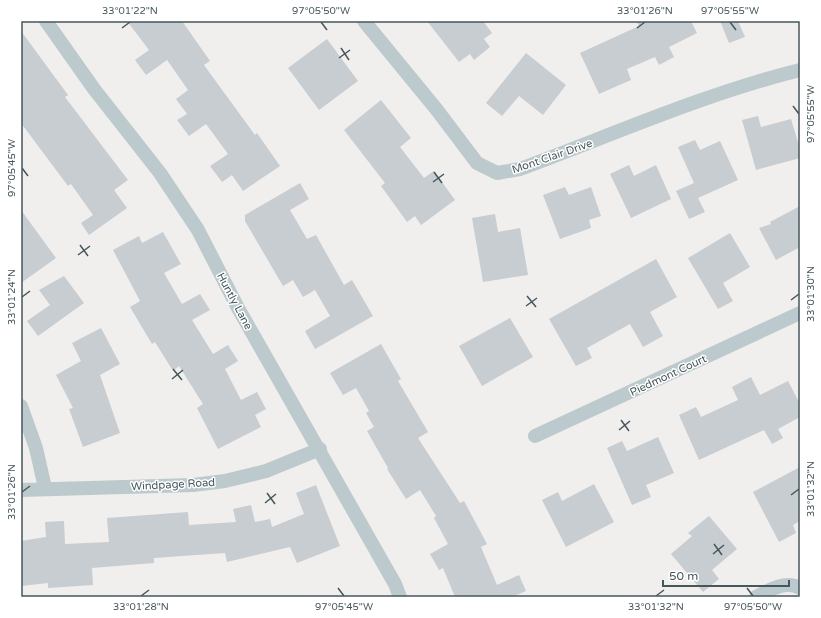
<svg xmlns="http://www.w3.org/2000/svg" width="821" height="618" font-family="'Varela Round',sans-serif">
<style>
.building{fill:#c7cdd1}
.lines{fill:none;stroke-linecap:round;stroke-linejoin:round}
.street{stroke:#bccacd;stroke-width:14}
.ticks{fill:none;stroke:#46575c;stroke-width:1.5}
.labels{text-anchor:middle;stroke-width:3;stroke-linejoin:round;paint-order:stroke}
.street-label{font-size:11px;fill:#46575c;stroke:#fff}
.neatline{fill:none;stroke:#46575c;stroke-width:1.5}
.ticks-label{font-size:10px;text-anchor:middle;fill:#46575c}
</style>
<rect width="100%" height="100%" fill="#f1eeee"/>
<path class="building" d="M127 21H182L210 61 204 65 255 135 257 133 280 166 243 191 232 175 222 182 210 166 228 154 206 124 189 136 177 120 187 114 176 99 188 90 167 60 146 75 135 60 149 50Z
M427 21H483L492 33 484 39 490 47 474 60 470 54 459 62Z
M636 21H691L697 33 669 47 674 57 659 65 655 57 627 69 631 80 599 94 580 53 639 26Z
M720 21H738L745 37 729 43Z
M21 31 68 95 65 97 128 180 114 190 127 208 89 235 81 223 93 215 71 184 68 186 21 123Z
M327 39 358 81 319 110 288 68Z
M526 53 566 85 543 115 519 96 502 116 486 103Z
M381 100 411 138 400 147 424 178 434 171 455 200 421 225 415 216 407 222 381 186 385 183 344 130Z
M758 116 761 127 791 119 800 149V158L756 170 742 120Z
M695 140 700 150 720 141 738 180 698 198 705 212 689 219 676 191 694 183 678 147Z
M629 165 634 176 656 165 671 199 631 218 610 174Z
M300 183 309 199 290 210 307 239 316 235 344 285 352 280 373 316 315 349 305 331 330 316 315 290 303 297 293 280 283 286 245 221V215Z
M565 187 569 195 591 187 601 216 589 220 591 228 560 239 543 195Z
M800 206V247L776 260 759 228 771 224 770 222Z
M21 210 56 258 21 283Z
M495 214 498 232 520 228 528 275 483 282 472 218Z
M163 232 181 264 164 273 182 304 200 294 210 310 192 320 213 354 228 345 238 361 225 369 241 400 257 392 266 409 255 415 261 427 218 449 197 408 203 404 179 366 173 371 155 342 152 344 130 307 140 301 113 250 139 236 142 243Z
M730 233 750 267 723 283 733 301 718 309 688 258Z
M656 259 677 297 650 312 663 336 643 347 630 324 587 348 592 358 576 366 549 319Z
M64 276 84 303 38 336 27 321 50 305 39 290Z
M510 318 533 357 482 386 459 346Z
M101 328 120 364 100 375 120 433 83 447 69 409 73 408 56 375 81 361 72 343Z
M381 344 401 379 398 381 428 432 418 438 460 503 464 501 487 544 481 547 497 585 519 575 526 591 512 597H455L443 568 439 570 430 554 448 544 434 518 436 516 420 490 406 499 387 469 388 468 367 431 374 427 366 413 369 411 356 388 343 395 330 373Z
M751 377 760 395 788 381 800 404V417L778 429 783 438 772 444 764 430 699 460 679 415 696 407 701 417 738 400 732 387Z
M658 437 674 473 646 485 651 497 632 505 607 448 622 441 627 451Z
M800 467V521L793 525 796 533 779 542 753 492Z
M594 484 614 522 566 547 542 500 558 492 562 501Z
M316 485 340 546 297 563 290 547 227 562 225 553 154 558V563L92 568 93 585 48 588V583L21 586V541L46 537 45 522 64 521 65 544 109 542 107 518 188 512 189 525 236 522 233 509 251 505 255 522 270 519 272 527 304 514 296 493Z
M709 516 737 549 712 570 719 579 703 592 671 554 692 536 688 533Z"/>
<g class="lines">
<path class="street" d="M46 21 94 89 160 173 198 230 238 308 395 584 400 597
M364 21 437 110 477 163 497 173 520 169C612 135 704 94 800 70
M21 406 36 448 45 488
M535 436 800 313
M21 490 193 485 225 481 266 471 320 449
M756 597C769 590 785 580 800 588"/>
</g>
<path class="ticks" d="M321 22 327 30M730 22 736 30M122 28 130 22M637 28 645 22M341 48 349 60M339 58 350 50M793 106 799 114M22 168 28 176M434 172 442 183M433 182 444 174M80 245 88 256M78 255 90 246M527 296 536 307M22 297 30 291M791 300 799 294M526 306 537 298M173 369 182 380M172 379 183 370M621 420 629 431M619 430 630 421M22 492 30 486M267 493 275 504M791 495 799 489M265 503 276 494M714 544 722 555M713 554 724 545M338 588 344 596M747 588 753 596M141 596 149 590M656 596 664 590"/>
<g class="labels">
<g class="street-label">
<text transform="translate(552 156) rotate(-19)" y="4">Mont Clair Drive</text>
<text transform="translate(235 301) rotate(62)" y="4">Huntly Lane</text>
<text transform="translate(668 375) rotate(-25)" y="4">Piedmont Court</text>
<text transform="translate(173 484) rotate(-3)" y="4">Windpage Road</text>
</g>
</g>
<rect width="821" height="618" fill="none" stroke="#ffffff" stroke-width="44"/>
<path d="M663 580v6h126v-6" fill="none" stroke="#46575c" stroke-width="2"/>
<text x="669" y="580" font-size="12" fill="#46575c" stroke="#ffffff" stroke-width="3" paint-order="stroke">50 m</text>
<rect x="22" y="22" width="777" height="574" class="neatline"/>
<g class="ticks-label">
<text x="130" y="14">33°01'22"N</text>
<text x="321" y="14">97°05'50"W</text>
<text x="645" y="14">33°01'26"N</text>
<text x="730" y="14">97°05'55"W</text>
<text transform="translate(810 114) rotate(-90)" y="4">97°05'55"W</text>
<text transform="translate(11 168) rotate(-90)" y="4">97°05'45"W</text>
<text transform="translate(810 294) rotate(-90)" y="4">33°01'30"N</text>
<text transform="translate(11 297) rotate(-90)" y="4">33°01'24"N</text>
<text transform="translate(810 489) rotate(-90)" y="4">33°01'32"N</text>
<text transform="translate(11 492) rotate(-90)" y="4">33°01'26"N</text>
<text x="141" y="610">33°01'28"N</text>
<text x="344" y="610">97°05'45"W</text>
<text x="656" y="610">33°01'32"N</text>
<text x="753" y="610">97°05'50"W</text>
</g>
</svg>
